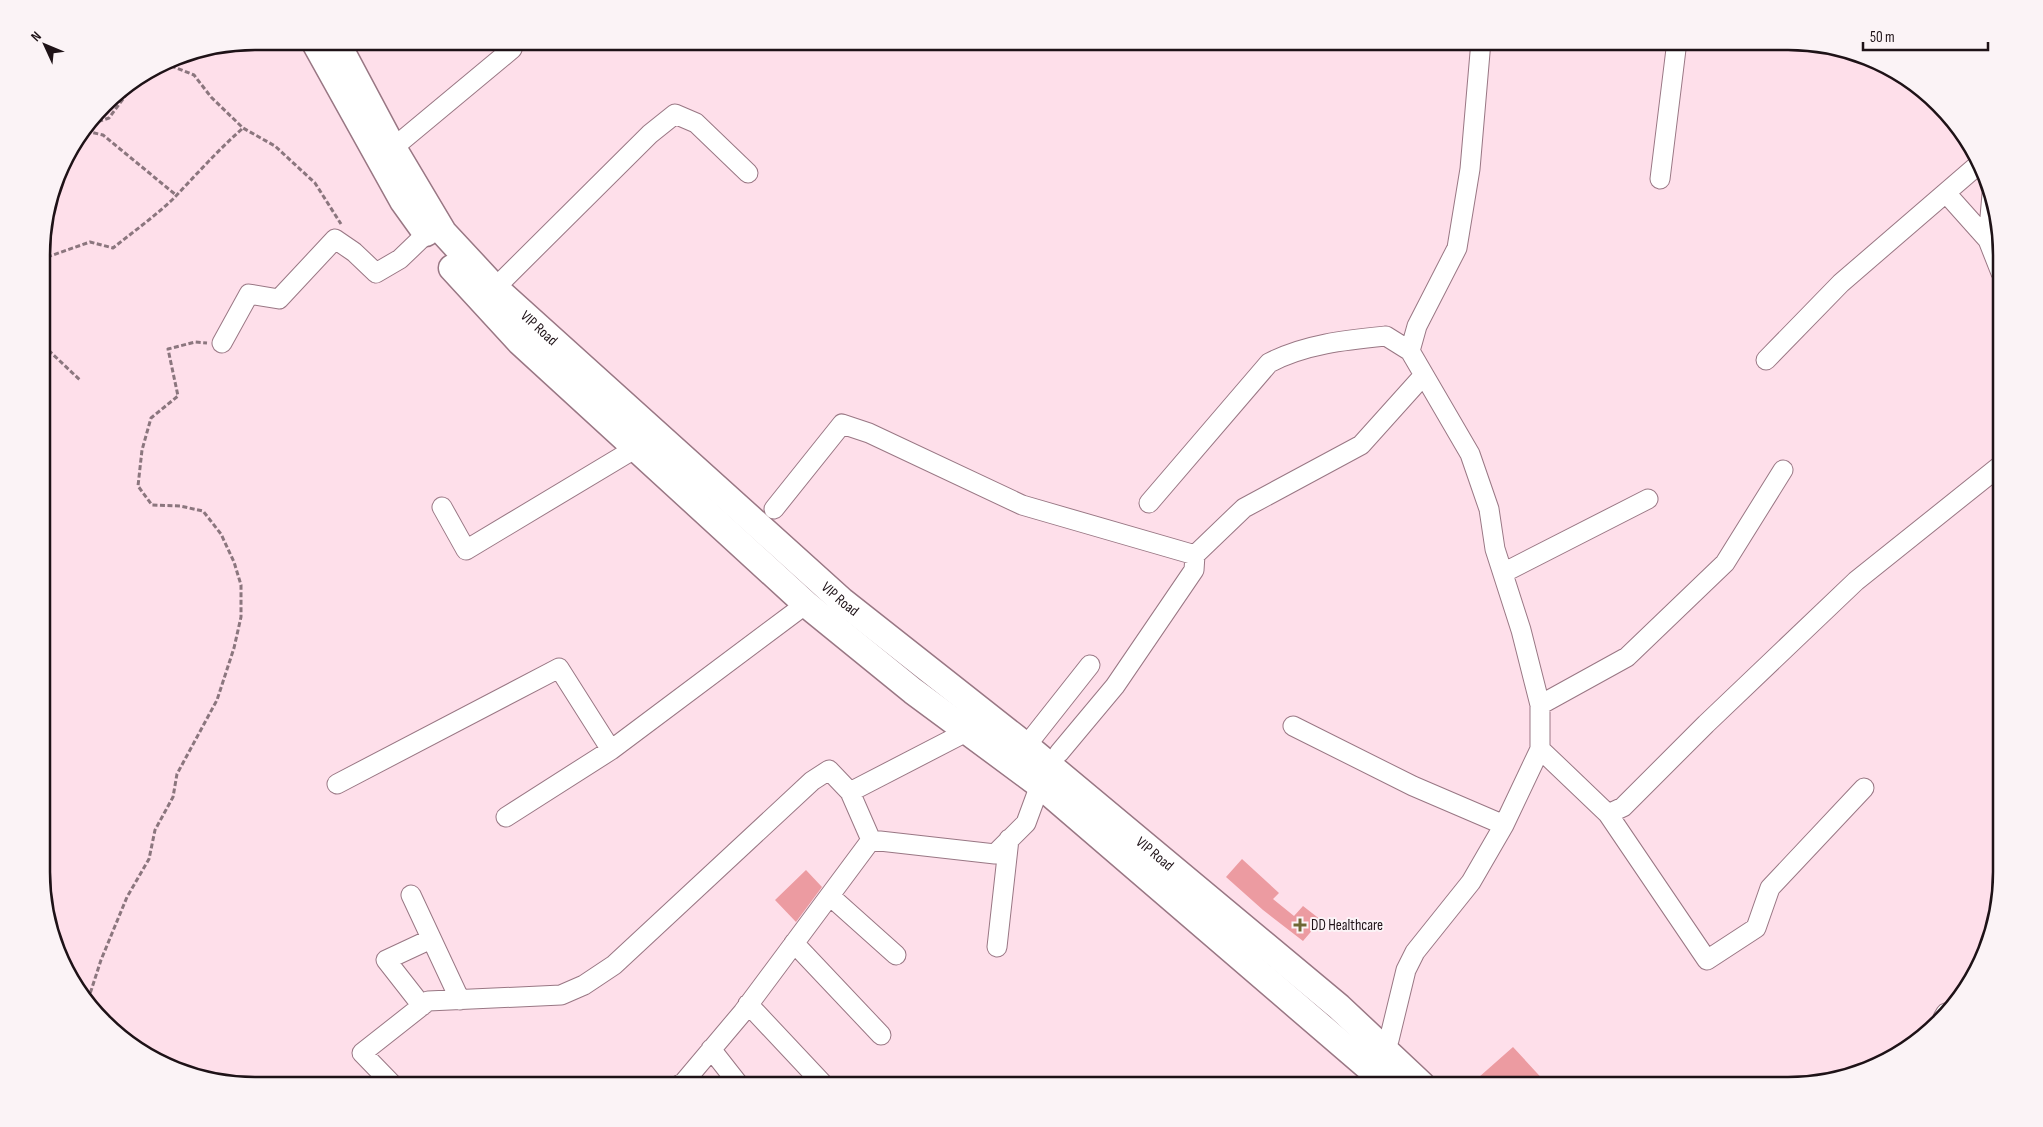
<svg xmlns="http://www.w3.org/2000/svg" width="2043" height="1127" font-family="'Sofia Sans Condensed',sans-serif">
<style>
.building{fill:#ec9ba1}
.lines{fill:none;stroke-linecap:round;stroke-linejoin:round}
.street-casing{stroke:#997784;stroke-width:21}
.secondary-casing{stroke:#997784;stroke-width:29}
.path{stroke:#8b767e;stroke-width:3;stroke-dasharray:5 2.5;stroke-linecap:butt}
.street{stroke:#fff;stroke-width:19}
.secondary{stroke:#fff;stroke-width:26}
.poi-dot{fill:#6e6834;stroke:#fbf3f6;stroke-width:2}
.labels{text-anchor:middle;stroke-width:4;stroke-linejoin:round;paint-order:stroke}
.street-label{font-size:15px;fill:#1e1217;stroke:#fbf3f6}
.poi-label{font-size:15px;fill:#1e1217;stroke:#fbf3f6;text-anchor:start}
.rim{fill:none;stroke:#1e1217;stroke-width:2.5}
</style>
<rect width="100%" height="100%" fill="#fedfea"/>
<path class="building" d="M1242 859 1279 893 1273 899 1294 916 1303 906 1321 920 1303 941 1263 910 1226 877Z
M806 870 822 887 796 922 775 900Z
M1513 1047 1548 1085H1470Z"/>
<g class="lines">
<defs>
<path id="street" d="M393 148 512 49 515 41
M1660 179 1677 41
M1946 193 1988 240
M1992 194 1988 240 2001 273
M495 288 650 134 675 114 696 123 748 173
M222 343 249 294 279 299 335 239 354 252 376 273 400 259 426 234
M1766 360 1841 283 1979 164
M1149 503 1269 363C1305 344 1346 340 1386 336L1410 351
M442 507 466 550 636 448
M774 509 842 424 869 433 1022 505 1195 555
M1503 573 1648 499
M1540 705 1627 657 1725 563 1783 470
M1293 726 1413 786 1504 825
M1026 746 1090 665
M1540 749 1608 814 1623 807 1706 724 1856 581 2001 465
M1059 753 1115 686 1194 570 1195 555 1244 508 1361 445 1423 376
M337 784 559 668 611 750 806 604
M1608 814 1707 960 1756 928 1770 888 1864 788
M506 817 611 750
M871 840 995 854 1026 823 1040 785
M411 895 460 1000
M830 896 896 955
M794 943 881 1035
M997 947 1009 839
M748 1004 825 1086
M422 1006 386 960 431 939
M1943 1018 1946 1013
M711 1049 740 1086
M1376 1056 1389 1040 1406 970 1415 952 1471 882 1504 825 1540 749V705L1521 630 1495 549 1489 509 1470 454 1410 351 1417 326 1457 248 1470 169 1481 41
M394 1086 362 1053 428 1001 561 995 584 985 614 965 812 781 829 770 850 792
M677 1086 684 1082 743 1012 871 840 850 792 968 731"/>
<g id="secondary">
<path d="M314 41 403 201 426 233"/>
<path id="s1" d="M336 41 393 148 443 232 495 288 842 601 1026 746 1339 1007 1422 1085"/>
<path d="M452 268 520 342 806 604 913 691 1040 785 1389 1085"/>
</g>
</defs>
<use href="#street" class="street-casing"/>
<use href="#secondary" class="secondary-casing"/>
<path class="path" d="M164 63 194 75 211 97 243 128 275 146 315 183 341 224
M91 124 109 118 137 80
M86 131 103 135 176 195
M43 248 50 256 90 242 113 248C133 232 154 217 173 199 196 175 218 150 243 128
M43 345 81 381
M88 1000 101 960 127 897 149 859 155 830 173 797 177 774 217 700 234 648 241 617V585L234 562 221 534 203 511 180 506 152 505 138 486 142 450 151 418 178 396 168 349 195 342 207 343"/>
<use href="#street" class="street"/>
<use href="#secondary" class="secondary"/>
</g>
<path class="poi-dot" d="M1297.5 917.5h5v5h5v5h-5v5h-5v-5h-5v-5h5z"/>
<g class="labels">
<g class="street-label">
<text dy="5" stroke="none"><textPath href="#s1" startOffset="355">VIP Road</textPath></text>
<text dy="5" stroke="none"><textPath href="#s1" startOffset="760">VIP Road</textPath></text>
<text dy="5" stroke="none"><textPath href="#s1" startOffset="1165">VIP Road</textPath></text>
</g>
<g class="poi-label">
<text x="1311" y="930">DD Healthcare</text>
</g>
</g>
<path d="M0 0H2043V1127H0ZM255 50H1788A205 205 0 0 1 1993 255V872A205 205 0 0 1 1788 1077H255A205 205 0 0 1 50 872V255A205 205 0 0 1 255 50Z" fill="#fbf3f6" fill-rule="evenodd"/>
<path class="rim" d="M255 50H1788A205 205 0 0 1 1993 255V872A205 205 0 0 1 1788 1077H255A205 205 0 0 1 50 872V255A205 205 0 0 1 255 50Z"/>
<g transform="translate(45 45) rotate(314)" stroke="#fbf3f6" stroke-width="4" paint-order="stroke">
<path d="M0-4L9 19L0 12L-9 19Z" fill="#1e1217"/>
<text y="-8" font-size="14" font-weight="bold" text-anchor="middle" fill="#1e1217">N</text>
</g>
<path d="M1863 42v8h125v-8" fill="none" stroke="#1e1217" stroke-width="2.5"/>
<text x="1870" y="42" font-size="15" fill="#1e1217" stroke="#fbf3f6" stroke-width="4" paint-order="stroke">50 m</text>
</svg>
